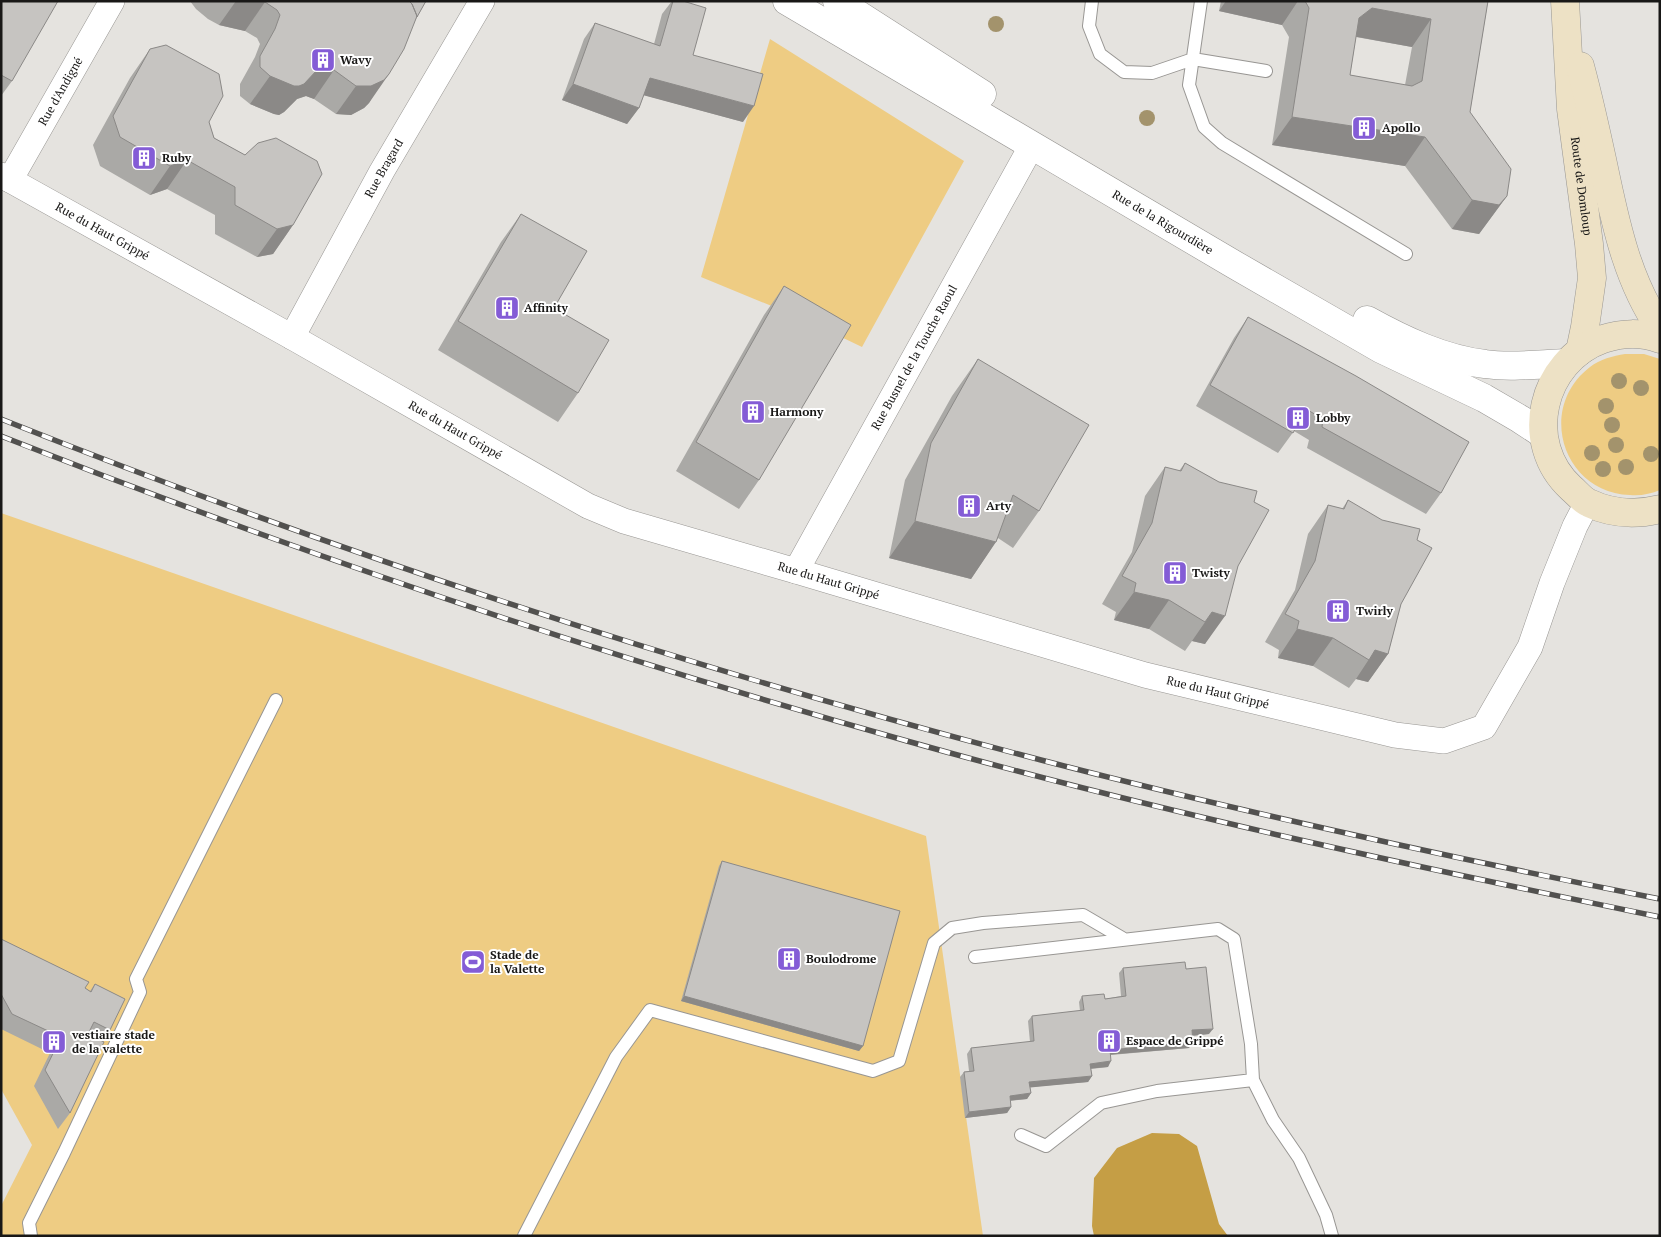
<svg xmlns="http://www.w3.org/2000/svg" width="1661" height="1237" font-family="'PT Serif',serif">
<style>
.green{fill:#eecc83}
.water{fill:#c59e45}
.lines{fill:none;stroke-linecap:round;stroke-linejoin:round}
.service-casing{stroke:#989693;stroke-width:14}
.minor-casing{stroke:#989693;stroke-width:26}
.tertiary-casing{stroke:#989693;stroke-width:29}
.secondary-casing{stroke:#989693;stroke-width:29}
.service{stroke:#fff;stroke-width:12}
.minor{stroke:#fff;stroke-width:25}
.tertiary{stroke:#fff;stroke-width:28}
.secondary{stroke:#ede1c5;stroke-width:28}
.rail-casing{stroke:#52514f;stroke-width:5.5}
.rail{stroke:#fff;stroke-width:4;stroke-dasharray:11;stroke-linecap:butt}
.tree{fill:#a3936c}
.wall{fill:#aaa9a6;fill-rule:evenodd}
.shaded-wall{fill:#8b8987}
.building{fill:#c6c4c1;stroke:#8b8987;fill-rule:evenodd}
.labels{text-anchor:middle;stroke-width:4;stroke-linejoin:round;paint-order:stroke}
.poi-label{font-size:12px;font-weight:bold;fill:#191817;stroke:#fff;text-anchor:start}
.street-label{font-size:12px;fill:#191817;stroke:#fff}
</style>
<rect width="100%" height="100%" fill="#e5e3df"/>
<path class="green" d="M770 39 964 161 862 347 808 321 701 277Z
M1625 354H1644L1660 359V490C1651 494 1640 496 1630 495 1563 493 1536 408 1590 367 1600 359 1613 356 1625 354Z
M1 513 926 836 983 1236H1V1206L32 1145 1 1089Z"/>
<path class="water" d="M1152 1133 1179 1134 1197 1146 1219 1224 1228 1236H1094L1092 1226 1094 1178 1117 1148Z"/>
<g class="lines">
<defs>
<path id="service" d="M1092 1 1089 26 1100 54 1124 72 1152 73 1193 59 1266 71
M1201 1 1189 85 1204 127 1222 143 1406 254
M975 957 1218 929 1234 939 1251 1044 1253 1080 1273 1120 1299 1158 1326 1215 1332 1236
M1021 1135 1046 1146 1101 1103 1157 1091 1253 1080
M31 1236 29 1223 64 1153 140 992 136 979 276 700
M524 1236 616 1057 650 1010 873 1071 899 1061 934 943 952 928 983 923 1083 915 1124 939"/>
<g id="minor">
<path id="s1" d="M1 175 292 337 588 506 624 521 796 571 1145 675 1395 735 1444 741 1484 727 1530 647 1552 583 1575 526 1587 503"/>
<path id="s2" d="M10 180 112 1"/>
<path id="s3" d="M292 337 382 171 482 1"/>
<path id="s4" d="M796 571 1032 145"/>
</g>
<g id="tertiary">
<path id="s5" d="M787 1 1235 265 1381 349 1484 398 1520 419 1543 434"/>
<path d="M837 1 982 94"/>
<path d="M1367 320C1403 340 1443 359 1485 364 1511 368 1540 364 1566 363"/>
</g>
<g id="secondary">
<path id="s6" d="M1565 1 1571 109 1589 244 1592 278 1585 327 1580 351"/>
<path d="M1580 66C1590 103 1598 140 1606 178 1617 230 1629 283 1660 328"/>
<path d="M1660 339C1642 332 1621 333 1603 339 1541 361 1522 443 1571 488 1577 493 1582 500 1589 503 1612 514 1636 515 1660 509"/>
</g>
</defs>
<use href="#service" class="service-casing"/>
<use href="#minor" class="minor-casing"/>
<use href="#tertiary" class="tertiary-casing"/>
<use href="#secondary" class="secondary-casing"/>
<use href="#service" class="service"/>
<use href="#minor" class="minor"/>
<use href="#tertiary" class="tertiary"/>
<use href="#secondary" class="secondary"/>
<defs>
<path id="rail" d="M1 419C340 554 688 668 1041 760 1246 813 1452 858 1660 899
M1 436C298 553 600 655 907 741 1155 811 1407 865 1660 917"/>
</defs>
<use href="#rail" class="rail-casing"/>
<use href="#rail" class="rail"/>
</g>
<g class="tree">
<circle cx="996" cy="24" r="8"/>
<circle cx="1147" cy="118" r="8"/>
<circle cx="1619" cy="381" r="8"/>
<circle cx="1641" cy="388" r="8"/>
<circle cx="1606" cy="406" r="8"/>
<circle cx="1612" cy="425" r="8"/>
<circle cx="1616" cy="445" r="8"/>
<circle cx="1592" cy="453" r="8"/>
<circle cx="1651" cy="454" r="8"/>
<circle cx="1626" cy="467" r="8"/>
<circle cx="1603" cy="469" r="8"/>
</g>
<path class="wall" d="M1 1 12 81 1 96Z
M190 1H426L369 103 364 108 351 115 336 114 314 99 306 96 297 99 284 112 279 115 274 114 250 104 240 96V84L255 57 260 44 257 38 245 31 219 25 208 19 196 9Z
M672 1H683L693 55 743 122 644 95 639 108 627 124 562 100 584 39 595 23 654 44 662 14Z
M1221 1H1488L1470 112 1507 196 1479 234 1452 229 1405 166 1272 145 1289 37 1282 25 1219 11ZM1356 37 1412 47 1405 85 1350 75Z
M150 49 209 122 214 138 245 155 293 225 273 254 257 257 215 234V215L167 189 150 195 100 166 93 145 130 78Z
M521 214 554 308 578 393 558 422 438 350 501 242Z
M784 286 759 480 739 509 676 471 764 315Z
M1248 317 1441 493 1426 514 1307 448 1309 440 1294 431 1278 453 1196 406 1234 338Z
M978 359 1039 511 1013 548 998 538 971 579 889 558 905 480 952 396Z
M1185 463 1254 502 1238 566 1205 644 1192 641 1185 651 1149 629 1114 620 1116 612 1102 604 1132 552 1145 496 1165 467 1179 471Z
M1348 500 1401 604 1388 654 1368 682 1356 679 1349 688 1313 666 1278 658 1279 650 1265 642 1295 590 1308 534 1328 505 1342 509Z
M722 861 863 1046 859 1051 681 1001 719 866Z
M1 939 90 991 95 984 110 1030 102 1041 70 1113 58 1129 34 1086 50 1053 1 1029Z
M1123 968 1186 969 1209 1034 1193 1036 1189 1048 1111 1055 1108 1067 1091 1069 1092 1076 1088 1082 1030 1087 1031 1093 1027 1099 1010 1101 1011 1107 1007 1113 965 1118 960 1077 964 1072 969 1071 967 1054 971 1048 1030 1042 1028 1021 1032 1016 1080 1011 1079 1002 1082 996 1105 999 1121 996 1119 973Z"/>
<path class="shaded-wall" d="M236 1H260L265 2 245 31 219 25Z
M1226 1H1298L1282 25 1219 11Z
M1372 8 1431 19 1412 47 1352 36 1359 18Z
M326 68 334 70 314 99 306 96 297 99 284 112 279 115 274 114 250 104 270 76 317 70Z
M389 74 369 103 364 108 351 115 336 114 356 86Z
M650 78 754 106 743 122 639 94Z
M573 84 639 108 627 124 562 100Z
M1292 117 1425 137 1405 166 1272 145Z
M187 160 167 189 150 195 170 166Z
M1507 196 1479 234 1452 229 1472 200Z
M293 225 273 254 257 257 277 229Z
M915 521 996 542 971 579 889 558Z
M1134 592 1169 600 1149 629 1114 620Z
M1212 612 1225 616 1205 644 1192 641Z
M1297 629 1333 638 1313 666 1278 658Z
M1375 650 1388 654 1368 682 1356 679Z
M684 996 863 1046 859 1051 681 1001Z
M1213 1029 1209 1034 1188 1036 1192 1030Z
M1193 1042 1189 1048 1106 1055 1110 1050Z
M1111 1061 1108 1067 1086 1069 1090 1064Z
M1092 1076 1088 1082 1025 1088 1029 1082Z
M1031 1093 1027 1099 1006 1101 1010 1096Z
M1011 1107 1007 1113 965 1118 969 1112Z"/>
<path class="building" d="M1 1H58L12 81 1 75Z
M260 1H409L412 4 417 16 404 49 389 74 384 80 371 86H356L334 70 326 68 317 70 304 84 299 86H294L270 76 260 67V56L275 29 280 15 277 10 265 2Z
M409 1H426L417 17V16L412 4Z
M673 1H683L706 8 693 55 763 74 754 106 650 78 639 108 573 84 595 23 660 46Z
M1305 1H1488L1470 112 1511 169 1507 196 1499 205 1472 200 1425 137 1292 117 1309 8ZM1372 8 1431 19 1422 81 1412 86 1350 75 1359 18Z
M166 45 219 74 223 96 209 122 214 138 245 155 258 143 276 138 317 161 322 174 293 225 277 229 235 205V187L187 160 170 166 120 137 113 116 150 49Z
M521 214 587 251 554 308 609 340 578 393 458 321Z
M784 286 851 325 759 480 696 442Z
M1248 317 1356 376 1469 442 1441 493 1322 427 1323 419 1306 409 1293 433 1210 385Z
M978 359 1089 425 1039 511 1013 495 996 542 915 521 931 443Z
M1185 463 1219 482 1257 491 1254 502 1269 510 1238 566 1225 616 1212 612 1205 622 1169 600 1134 592 1136 583 1122 576 1152 523 1165 467 1181 471Z
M1348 500 1382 520 1420 529 1417 540 1432 548 1401 604 1388 654 1375 650 1369 660 1333 638 1297 629 1299 621 1285 614 1315 561 1328 505 1344 509Z
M722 861 900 911 863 1046 684 996Z
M1 939 89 982 85 988 91 992 95 984 125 999 110 1030 94 1022 88 1034 104 1042 70 1113 45 1070 61 1037 12 1014 1 994Z
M1185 962 1186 969 1206 967 1213 1029 1192 1030 1193 1042 1110 1050 1111 1061 1090 1064 1092 1076 1029 1082 1031 1093 1010 1096 1011 1107 969 1112 964 1072 974 1071 971 1048 1034 1041 1032 1016 1084 1010 1082 996 1104 994 1105 999 1126 996 1123 968Z"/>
<defs>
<symbol id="building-square" viewBox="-11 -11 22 22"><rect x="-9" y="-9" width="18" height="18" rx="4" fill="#845cd6" stroke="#fff"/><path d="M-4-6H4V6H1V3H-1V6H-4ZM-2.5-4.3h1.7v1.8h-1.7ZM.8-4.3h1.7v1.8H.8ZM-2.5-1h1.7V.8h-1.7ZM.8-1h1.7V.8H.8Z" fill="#fff"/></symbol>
<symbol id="stadium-square" viewBox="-11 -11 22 22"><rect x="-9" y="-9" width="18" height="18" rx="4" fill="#845cd6" stroke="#fff"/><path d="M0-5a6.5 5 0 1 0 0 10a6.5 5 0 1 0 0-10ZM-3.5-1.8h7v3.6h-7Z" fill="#fff"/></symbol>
</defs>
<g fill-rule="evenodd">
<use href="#building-square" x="309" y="46" width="28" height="28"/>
<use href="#building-square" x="1350" y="114" width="28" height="28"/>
<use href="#building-square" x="130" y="144" width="28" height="28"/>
<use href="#building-square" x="493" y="294" width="28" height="28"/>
<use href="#building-square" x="739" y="398" width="28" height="28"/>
<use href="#building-square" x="1284" y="404" width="28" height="28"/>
<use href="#building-square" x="955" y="492" width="28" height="28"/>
<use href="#building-square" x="1161" y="559" width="28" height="28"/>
<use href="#building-square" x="1324" y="597" width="28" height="28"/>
<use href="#building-square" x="775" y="945" width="28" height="28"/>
<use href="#stadium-square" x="459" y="948" width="28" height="28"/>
<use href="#building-square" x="1095" y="1027" width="28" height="28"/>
<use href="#building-square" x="40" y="1028" width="28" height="28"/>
</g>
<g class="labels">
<g class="poi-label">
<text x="340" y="64">Wavy</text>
<text x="1382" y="132">Apollo</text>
<text x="162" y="162">Ruby</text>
<text x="524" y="312">Affinity</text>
<text x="770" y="416">Harmony</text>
<text x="1316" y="422">Lobby</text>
<text x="986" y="510">Arty</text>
<text x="1192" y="577">Twisty</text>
<text x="1356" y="615">Twirly</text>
<text x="490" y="959">Stade de<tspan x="490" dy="14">la Valette</tspan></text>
<text x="806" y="963">Boulodrome</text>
<text x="72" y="1039">vestiaire stade<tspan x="72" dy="14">de la valette</tspan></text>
<text x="1126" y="1045">Espace de Grippé</text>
</g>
<g class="street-label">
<text dy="4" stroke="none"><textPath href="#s2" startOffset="102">Rue d'Andigné</textPath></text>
<text dy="4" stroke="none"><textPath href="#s3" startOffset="192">Rue Bragard</textPath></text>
<text dy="4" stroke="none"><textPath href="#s6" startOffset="186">Route de Domloup</textPath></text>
<text dy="4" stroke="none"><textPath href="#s5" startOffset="436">Rue de la Rigourdière</textPath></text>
<text dy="4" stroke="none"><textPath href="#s1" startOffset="116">Rue du Haut Grippé</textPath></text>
<text dy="4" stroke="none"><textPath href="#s4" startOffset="244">Rue Busnel de la Touche Raoul</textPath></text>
<text dy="4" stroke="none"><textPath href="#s1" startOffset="521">Rue du Haut Grippé</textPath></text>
<text dy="4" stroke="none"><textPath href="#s1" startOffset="926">Rue du Haut Grippé</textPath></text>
<text dy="4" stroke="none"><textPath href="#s1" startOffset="1331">Rue du Haut Grippé</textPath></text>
</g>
</g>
<rect width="1661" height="1237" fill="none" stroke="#191817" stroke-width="5"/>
</svg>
